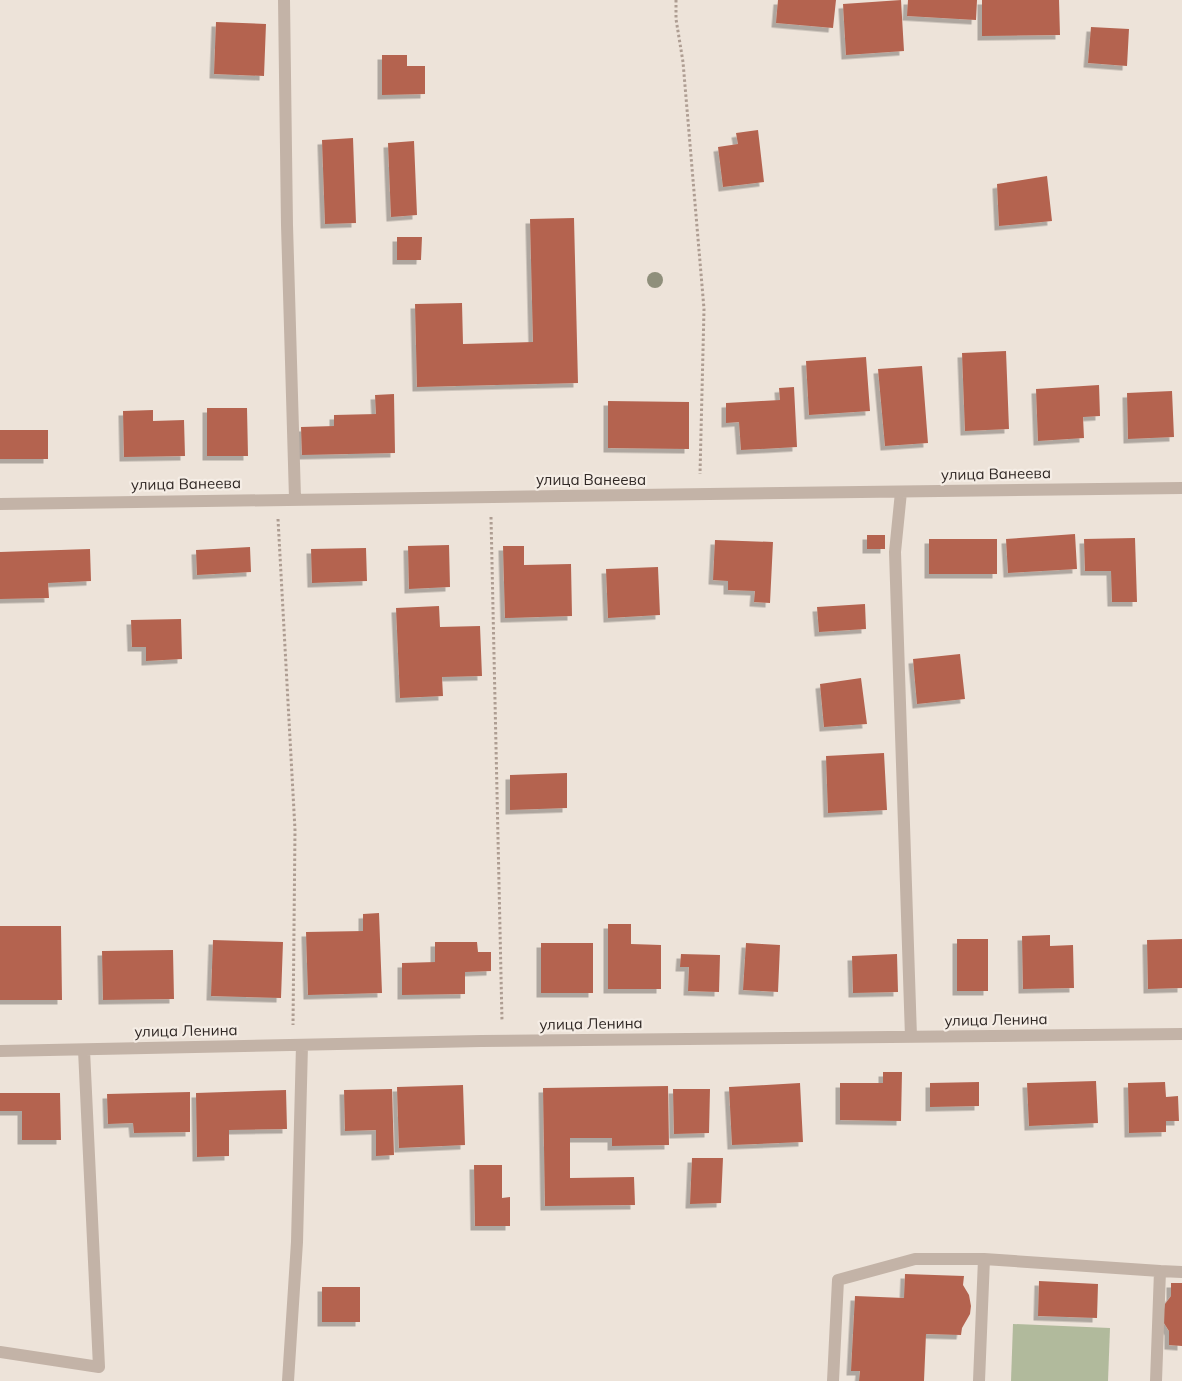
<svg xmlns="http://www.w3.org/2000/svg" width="1182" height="1381" font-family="Mulish,sans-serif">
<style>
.green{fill:#b1ba9c}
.building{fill:#b46450;filter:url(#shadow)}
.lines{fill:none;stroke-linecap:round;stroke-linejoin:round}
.path{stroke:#ae9d92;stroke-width:3;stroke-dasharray:2.5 2.5;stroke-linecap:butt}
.minor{stroke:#c3b3a7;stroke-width:12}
.tree{fill:#8f8f7b}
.labels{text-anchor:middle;stroke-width:4.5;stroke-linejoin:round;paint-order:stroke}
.street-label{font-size:15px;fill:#312926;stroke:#f5ede5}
</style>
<defs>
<filter id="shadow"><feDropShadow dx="-4.5" dy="4.5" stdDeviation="0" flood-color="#0004"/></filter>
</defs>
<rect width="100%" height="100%" fill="#ede3d9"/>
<path class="green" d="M1013 1324 1110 1328 1108 1381H1011Z"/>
<path class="building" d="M778 0H836L833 28 776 23Z
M901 0 904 51 846 55 843 4Z
M908 0H977L976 20 907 16Z
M982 0H1059L1060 35 982 36Z
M216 22 266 24 264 76 214 74Z
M1091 27 1129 29 1127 66 1088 63Z
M382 55H407V66H425V94L382 95Z
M758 130 764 182 723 187 718 147 738 144 736 133Z
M353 138 356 223 325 224 322 140Z
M414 141 417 215 391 217 388 143Z
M1047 176 1052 221 999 226 997 184Z
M574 218 578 383 417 387 415 304 462 303 463 344 533 342 530 219Z
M397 237H422L421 260H397Z
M1006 351 1009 429 965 431 962 353Z
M866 357 870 411 809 415 806 361Z
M922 366 928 443 885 446 878 369Z
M1099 385 1100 416 1083 417 1084 438 1038 441 1036 389Z
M794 387 797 447 741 450 739 422 726 423V403L780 400 779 388Z
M1172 391 1174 437 1128 439 1127 393Z
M394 394 395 453 302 455 301 427 334 426V415L376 414 375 395Z
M608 401 689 402V449L608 448Z
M207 408H247L248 456H207Z
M153 410V421L184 420 185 456 124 457 123 411Z
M0 430H48V459H0Z
M1075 534 1077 569 1008 573 1006 539Z
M867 535H885V549H867Z
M1135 538 1137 602H1112L1111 571H1085L1084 539Z
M929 539H997V574H929Z
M715 540 773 542 770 603 754 602 755 591 728 590V581L713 580Z
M449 545 450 587 409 589 408 546Z
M503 546H524V565L571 564 572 616 505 618Z
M250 547 251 572 197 575 196 550Z
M366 548 367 581 312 583 311 549Z
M90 549 91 581 48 583 49 598 0 599V552Z
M658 567 660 615 608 618 606 569Z
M865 604 866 629 819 632 817 607Z
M439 606 440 627 480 626 482 676 442 677 443 696 400 698 396 608Z
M181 619 182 659 146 661V647H132L131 620Z
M960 654 965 699 917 704 913 659Z
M861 678 867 724 824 727 820 684Z
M884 753 887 810 828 813 826 756Z
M567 773V808L510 810V775Z
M379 913 382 993 308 995 306 932 363 931V914Z
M608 924H631V944L661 945V989H608Z
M0 926H61L62 1000H0Z
M1050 935V946L1073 945 1074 988 1023 989 1022 936Z
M957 939H988V991H957Z
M1182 939V988L1148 989 1147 940Z
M213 940 283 942 281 998 211 996Z
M435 942H477L478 952H491V971L465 972V994L402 995V963L435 962Z
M541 943H593V993H541Z
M746 943 780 945 778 992 743 990Z
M173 950 174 999 103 1000 102 951Z
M681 954 720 955 719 992 688 991 689 967H680Z
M897 954 898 992 853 993 852 956Z
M883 1072H902L901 1121 840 1120V1083H883Z
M1096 1081 1098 1123 1029 1126 1027 1083Z
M979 1082V1106L930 1107V1083Z
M1165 1082 1166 1097 1178 1096 1179 1121H1166V1132L1129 1133 1128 1083Z
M800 1083 803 1142 732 1145 729 1087Z
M463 1085 465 1145 399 1148 397 1087Z
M668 1086 669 1145 612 1146V1138H570V1178L634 1177 635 1205 545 1206 543 1088Z
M392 1089 394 1155 376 1156V1130L345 1131 344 1090Z
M673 1089H710L709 1133 674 1134Z
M286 1090 287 1129 229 1130V1156L197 1157 196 1093Z
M190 1092V1132L134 1133 133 1123 108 1124 107 1094Z
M0 1093H60L61 1140H22V1111H0Z
M692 1158H723L721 1203 690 1204Z
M474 1165H502V1198L510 1197V1226H475Z
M905 1274 964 1276 963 1285 969 1295 971 1306 970 1314 962 1328 961 1335 926 1334 924 1381H859L860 1371H851L855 1296 904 1298Z
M1039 1281 1098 1284 1097 1318 1038 1316Z
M1171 1283H1182V1346L1169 1345V1331L1162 1320 1165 1304 1171 1296Z
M322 1287H360V1322H322Z"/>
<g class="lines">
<path class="path" d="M676 0V19L683 62 704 309 700 474
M491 517 502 1021
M278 519 295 830 293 1025"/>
<path class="minor" d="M284 0 287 225 295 498
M901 492 895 552 911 1037
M0 504C394 496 788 494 1182 488
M0 1051 481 1041 1182 1034
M984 1259 1160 1271
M0 1352 99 1367 84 1050
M288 1381 297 1242 302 1045
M833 1381 838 1280 915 1259H984L979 1381
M1156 1381 1160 1271 1182 1272"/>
</g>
<circle class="tree" cx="655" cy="280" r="8"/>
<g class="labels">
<g class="street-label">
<text transform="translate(996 474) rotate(-1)" y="5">улица Ванеева</text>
<text x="591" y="485">улица Ванеева</text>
<text transform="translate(186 484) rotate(-1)" y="5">улица Ванеева</text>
<text transform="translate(996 1020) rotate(-1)" y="5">улица Ленина</text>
<text transform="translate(591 1024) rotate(-1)" y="5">улица Ленина</text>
<text transform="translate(186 1031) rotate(-1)" y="5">улица Ленина</text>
</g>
</g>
</svg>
